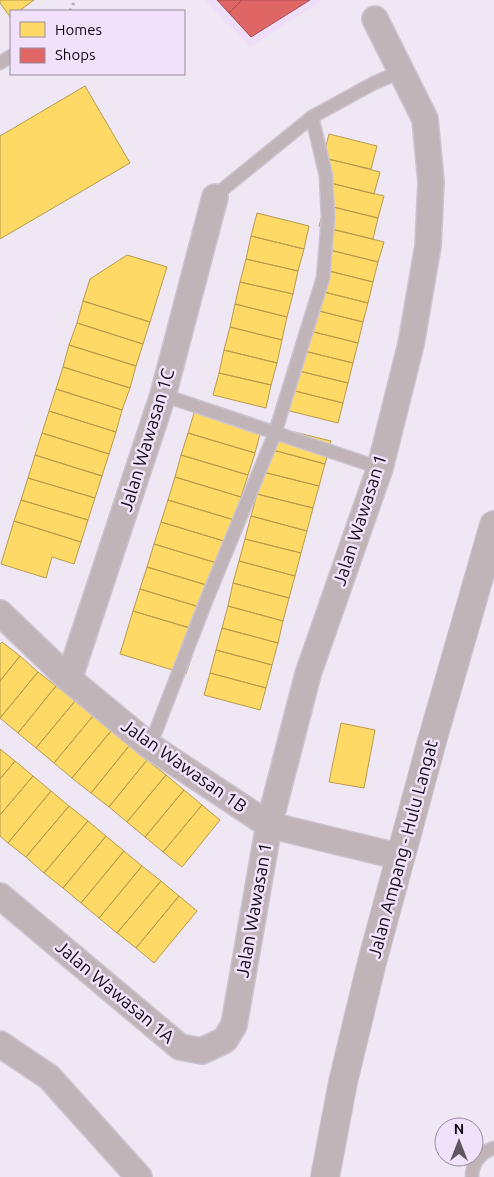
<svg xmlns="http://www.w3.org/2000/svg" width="494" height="1177" font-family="Ubuntu,sans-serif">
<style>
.built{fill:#efdef9}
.homes{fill:#ffd966;stroke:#b79b4d}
.shops{fill:#e06666;stroke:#a14a4d}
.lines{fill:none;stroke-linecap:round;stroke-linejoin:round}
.service-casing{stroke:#cbc4d0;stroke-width:15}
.minor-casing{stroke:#cbc4d0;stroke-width:28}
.tertiary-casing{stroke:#cbc4d0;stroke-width:30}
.path{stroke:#b5abb0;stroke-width:3;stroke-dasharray:2.5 4;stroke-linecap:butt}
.service{stroke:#c1b4b8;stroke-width:12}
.minor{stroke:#c1b4b8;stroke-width:25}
.tertiary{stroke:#c1b4b8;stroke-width:28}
.labels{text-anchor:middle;stroke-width:5;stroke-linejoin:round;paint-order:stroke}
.street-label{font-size:18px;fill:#0f0913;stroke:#f1e1fb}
</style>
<rect width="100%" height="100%" fill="#f0e7f5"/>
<path class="built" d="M205 0H323L250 47Z"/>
<path class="homes" d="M0 0H34L19 11H11V18L0 3Z
M85 86 130 163 0 239V136Z
M329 134 377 146 371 169 323 158Z
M329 159 380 172 374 194 323 181Z
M330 183 384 196 378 218 325 205Z
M325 205 378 218 373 239 319 226Z
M257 213 309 226 304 249 251 236Z
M331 229 384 242 378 262 326 249Z
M251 236 304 249 298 271 246 259Z
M326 249 378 262 373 282 321 269Z
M127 255 167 267 150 322 83 301 90 279Z
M246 259 298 271 293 294 240 282Z
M321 269 373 282 368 303 316 290Z
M240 282 293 294 287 317 235 304Z
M316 290 368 303 363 322 311 309Z
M83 301 150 322 143 344 77 323Z
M235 304 287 317 282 340 230 327Z
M311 309 363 322 358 343 306 330Z
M77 323 143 344 136 366 69 345Z
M230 327 282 340 277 363 224 350Z
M306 330 358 343 353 363 300 350Z
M69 345 136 366 130 388 63 367Z
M224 350 277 363 271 385 219 373Z
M300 350 353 363 348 383 295 370Z
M63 367 130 388 122 410 56 389Z
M295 370 348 383 343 403 291 390Z
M219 373 271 385 266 408 213 395Z
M56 389 122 410 116 432 49 411Z
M291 390 343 403 338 423 286 410Z
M195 410 261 430 255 453 188 433Z
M49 411 116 432 109 454 42 433Z
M274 427 331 441 325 464 269 449Z
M42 433 109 454 102 476 35 455Z
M188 433 255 453 248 475 181 455Z
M269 449 325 464 319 486 263 472Z
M35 455 102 476 95 498 28 478Z
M181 455 248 475 241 497 175 477Z
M263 472 319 486 313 508 257 494Z
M175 477 241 497 234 520 168 500Z
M28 478 95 498 88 520 21 500Z
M257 494 313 508 307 531 251 516Z
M21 500 88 520 81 542 14 521Z
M168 500 234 520 227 542 161 522Z
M251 516 307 531 301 553 245 539Z
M14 521 81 542 74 564 52 557 46 578 1 564Z
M161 522 227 542 220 564 154 544Z
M245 539 301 553 295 576 239 561Z
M154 544 220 564 213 587 147 567Z
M239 561 295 576 289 598 233 583Z
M147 567 213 587 206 609 140 589Z
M233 583 289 598 283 621 228 606Z
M140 589 206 609 200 631 133 611Z
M228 606 283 621 278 643 222 628Z
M133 611 200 631 186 674 120 654Z
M222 628 278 643 272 665 216 650Z
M2 642 20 656 0 681V644Z
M216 650 272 665 266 688 210 673Z
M20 656 38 672 0 718V681Z
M38 672 56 686 18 733 0 718Z
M210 673 266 688 260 710 204 695Z
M56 686 75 701 36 748 18 733Z
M75 701 93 716 54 763 36 748Z
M93 716 111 731 72 778 54 763Z
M341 723 375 730 364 788 329 782Z
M111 731 129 746 91 793 72 778Z
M129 746 147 760 109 807 91 793Z
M0 749 15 761 0 779Z
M147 760 166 775 127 822 109 807Z
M15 761 33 776 0 815V779Z
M166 775 184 790 145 837 127 822Z
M33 776 51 791 8 843 0 836V815Z
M184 790 202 805 163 852 145 837Z
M51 791 69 806 26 857 8 843Z
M202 805 220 820 182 867 163 852Z
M69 806 88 821 44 873 26 857Z
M88 821 106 836 63 888 44 873Z
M106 836 124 851 81 903 63 888Z
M124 851 142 866 99 918 81 903Z
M142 866 161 881 117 933 99 918Z
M161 881 179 896 136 948 117 933Z
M179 896 197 911 154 963 136 948Z"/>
<path class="shops" d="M217 0H242L229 13Z
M242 0H310L251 37 229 13Z"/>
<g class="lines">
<defs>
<path id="service" d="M0 63 11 56
M215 197 222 190 312 117 374 83 402 71
M163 395 380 468
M150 746 206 601 275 433 323 278 328 219 326 176 312 117
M472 1177C472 1163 481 1152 494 1148"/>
<path id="minor" d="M0 613 69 679 150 746 269 825 401 857
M69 679 163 395 215 197
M0 896 180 1047 202 1051 225 1040 234 1025 269 825 308 674 380 468 411 344 428 246 431 182 425 119 375 19
M0 1044 49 1077 139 1177"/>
<path id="tertiary" d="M325 1177 343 1082 372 962 432 741 494 525"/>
</defs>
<use href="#service" class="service-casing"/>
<use href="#minor" class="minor-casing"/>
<use href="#tertiary" class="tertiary-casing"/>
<path class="path" d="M70 11 75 0"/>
<use href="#service" class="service"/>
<use href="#minor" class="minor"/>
<use href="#tertiary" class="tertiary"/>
</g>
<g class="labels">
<g class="street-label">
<text transform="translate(147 440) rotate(-73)" y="6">Jalan Wawasan 1C</text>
<text transform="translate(360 520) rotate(-72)" y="6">Jalan Wawasan 1</text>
<text transform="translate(184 766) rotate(35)" y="6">Jalan Wawasan 1B</text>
<text transform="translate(403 849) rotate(-75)" y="6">Jalan Ampang - Hulu Langat</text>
<text transform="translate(254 910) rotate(-80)" y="6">Jalan Wawasan 1</text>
<text transform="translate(115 992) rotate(40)" y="6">Jalan Wawasan 1A</text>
</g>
</g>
<rect x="10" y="10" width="175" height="65" fill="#f1e1fb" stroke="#978b9e"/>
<rect x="20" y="22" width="25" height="15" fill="#ffd966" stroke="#978b9e"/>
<text x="55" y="35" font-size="15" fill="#0f0913">Homes</text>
<rect x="20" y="48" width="25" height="15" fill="#e06666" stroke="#978b9e"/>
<text x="55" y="60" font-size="15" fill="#0f0913">Shops</text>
<g transform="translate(459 1142)"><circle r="24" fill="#f1e1fb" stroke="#978b9e"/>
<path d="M0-4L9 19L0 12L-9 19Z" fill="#5e5762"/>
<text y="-8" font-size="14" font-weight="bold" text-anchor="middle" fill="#0f0913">N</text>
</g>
</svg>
